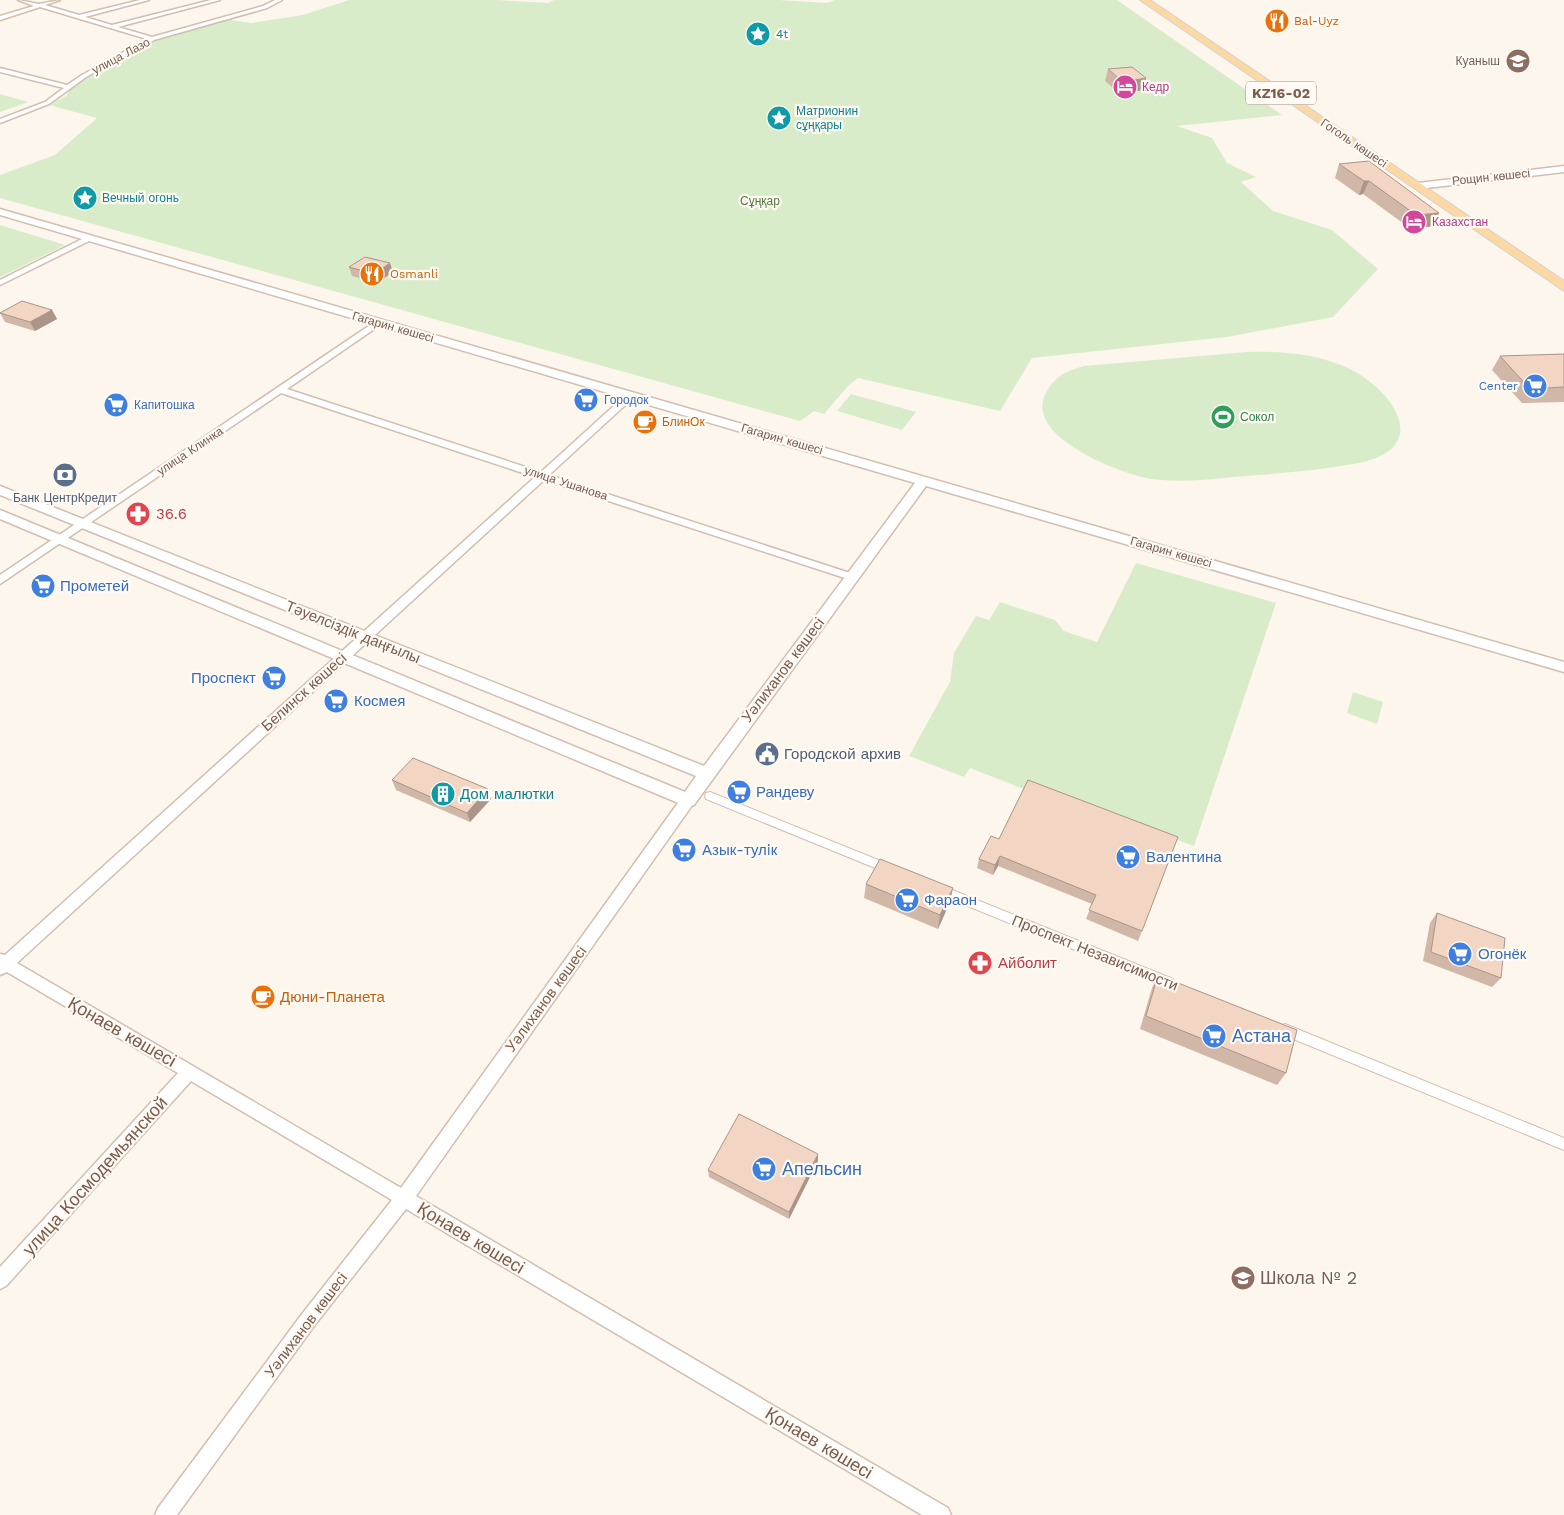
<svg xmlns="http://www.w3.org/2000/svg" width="1564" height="1515" font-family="'Work Sans',sans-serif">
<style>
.green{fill:#d8ecc9}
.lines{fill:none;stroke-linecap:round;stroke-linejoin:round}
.pedestrian-casing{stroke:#d1beb0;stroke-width:2}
.minor-casing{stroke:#d1beb0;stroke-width:3}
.tertiary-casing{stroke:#d1beb0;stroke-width:3}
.primary-casing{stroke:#dad1cd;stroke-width:2}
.pedestrian{fill:#fff;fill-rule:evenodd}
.minor{fill:#fff;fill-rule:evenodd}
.tertiary{fill:#fff;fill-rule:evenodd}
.primary{fill:#fbd9a5;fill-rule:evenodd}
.wall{fill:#d1b7a8}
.shaded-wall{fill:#aa9588}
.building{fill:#f3d5c3;stroke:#aa9588}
.labels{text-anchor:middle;stroke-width:4.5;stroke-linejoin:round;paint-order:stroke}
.far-food-label{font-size:12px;fill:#c56008;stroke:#fffaf3;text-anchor:start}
.far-culture-label{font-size:12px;fill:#0d838f;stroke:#fffaf3;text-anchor:start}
.far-street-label{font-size:12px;fill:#7a5c4d;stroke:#fffaf3}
.far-education-label{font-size:12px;fill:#785e54;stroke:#fffaf3;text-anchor:end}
.far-hotel-label{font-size:12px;fill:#b23c85;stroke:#fffaf3;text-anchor:start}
.far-park-label{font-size:12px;fill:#537a41;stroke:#fffaf3}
.far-shop-label{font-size:12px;fill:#366cbe;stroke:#fffaf3;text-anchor:start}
.far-leisure-label{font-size:12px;fill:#27864d;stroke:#fffaf3;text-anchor:start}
.far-service-label{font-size:12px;fill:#4e5e75;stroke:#fffaf3}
.shield{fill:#fffaf3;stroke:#a28b7f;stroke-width:1}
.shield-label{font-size:14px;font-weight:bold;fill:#7a5c4d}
.health-label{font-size:15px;fill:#be3a42;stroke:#fffaf3;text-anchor:start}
.shop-label{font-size:15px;fill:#366cbe;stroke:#fffaf3;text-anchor:start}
.street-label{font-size:15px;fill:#7a5c4d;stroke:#fffaf3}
.service-label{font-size:15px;fill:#4e5e75;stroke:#fffaf3;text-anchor:start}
.culture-label{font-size:15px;fill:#0d838f;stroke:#fffaf3;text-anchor:start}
.food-label{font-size:15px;fill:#c56008;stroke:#fffaf3;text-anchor:start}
.near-street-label{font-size:18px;fill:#7a5c4d;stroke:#fffaf3}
.near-shop-label{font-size:18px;fill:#366cbe;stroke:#fffaf3;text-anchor:start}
.near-education-label{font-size:18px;fill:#785e54;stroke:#fffaf3;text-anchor:start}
</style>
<rect width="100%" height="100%" fill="#fdf6ec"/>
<path class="green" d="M349 0H496L548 3 554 0H779L827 3 835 0H1117L1282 115 1177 126 1212 138 1227 163 1256 177 1241 182 1273 211 1332 230 1378 269 1333 317 1227 337 1032 358 1000 411 858 378 848 386 824 414 814 411 800 421 0 198V175L55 155 97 118 49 105 66 96 72 87 152 40 224 19 251 23 303 15Z
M0 94 28 102 0 112Z
M0 225 65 245 0 277Z
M1247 352C1279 351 1311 353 1341 365 1388 383 1438 447 1359 463 1321 470 1284 473 1246 476 1215 479 1182 483 1151 479 1121 474 1022 436 1046 393 1055 376 1066 371 1084 366Z
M851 394 916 412 902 430 837 411Z
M1136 563 1276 603 1194 846 1056 796 1026 790 970 768 964 777 909 756 950 682 954 653 976 616 989 620 1000 602 1055 620 1064 631 1097 642Z
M1353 692 1383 702 1377 724 1347 713Z"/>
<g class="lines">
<defs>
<path id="pedestrian" d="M710 792 893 866 894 869 893 872 889 873 885 872 706 799 705 796 706 793Z
M940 885 1173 979 1175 983 1173 987 1169 988 1165 987 936 893 934 890 936 887Z
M1285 1024 1564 1138V1150L1281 1034 1279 1030 1281 1026Z"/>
<path id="minor" d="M18 0 39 4 60 0 45 5 79 15 140 0H149L85 17 112 25 211 0H220L118 27 152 37 263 6 275 0H282L267 8 154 40 86 77 49 104 0 123V119L45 102 64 88 0 72V68L67 85 82 75 147 39 40 7 0 20V16L34 6Z
M88 236 95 238 0 285V280Z
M376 321 383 323 287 389 541 472 628 393H634V397L549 475 856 575 857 577 856 579H848L544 480 17 963 401 1188 683 796H693L694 800 693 804 416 1196 948 1508 951 1515H922L406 1209 314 1326 177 1515H155L158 1508 302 1314 392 1200 191 1081 6 1286 0 1289V1267L178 1073 7 972 0 975V954L5 955 535 477 281 393 0 584V575Z"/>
<path id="tertiary" d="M1564 166V172L1418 189 1413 186 1418 183Z
M0 209 1564 662V672L926 486 694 805 688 807 0 519V510L685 792 696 776 0 495V486L704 766 915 483 0 215Z"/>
<path id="primary" d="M1140 0H1150L1564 281V291Z"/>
</defs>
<use href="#pedestrian" class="pedestrian-casing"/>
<use href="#minor" class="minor-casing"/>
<use href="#tertiary" class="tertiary-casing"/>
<use href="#primary" class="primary-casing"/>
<use href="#pedestrian" class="pedestrian"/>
<use href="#minor" class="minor"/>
<use href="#tertiary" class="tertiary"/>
<use href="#primary" class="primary"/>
</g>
<path class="wall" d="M1108 69 1146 78 1143 90 1120 94 1105 81Z
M1339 164 1439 213 1433 226 1411 229 1363 194 1359 195 1335 178Z
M349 267 393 272 377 283 352 276Z
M52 310 57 319 35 331 5 322 0 313V312Z
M1564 354V402L1522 403 1492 370 1500 356Z
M392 780 491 799 470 822 396 790Z
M1028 780 1142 931 1138 941 1086 919 1092 904 998 866 993 875 977 868 979 859 999 839Z
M866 884 950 902 938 929 864 898Z
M1437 913 1501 978 1492 987 1423 961 1430 923Z
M1158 975 1286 1073 1277 1085 1140 1029 1152 988Z
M818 1161 789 1219 709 1177 708 1170Z"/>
<path class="shaded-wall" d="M1146 78 1143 90 1120 94 1123 82Z
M1364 181H1369L1363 194 1359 195Z
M1439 213 1433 226 1411 229 1416 215Z
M390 263 393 272 377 283 374 274Z
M52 310 57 319 35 331 30 322Z
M488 789 491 799 470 822 467 813Z
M1000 856 998 866 993 875 995 865Z
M953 888 950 902 938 929 940 915Z
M818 1154V1161L789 1219V1212Z"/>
<path class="building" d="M1132 67 1146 78 1123 82 1108 69Z
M1369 161 1439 213 1416 215 1369 181H1364L1339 164Z
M365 257 390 263 374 274 349 267Z
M22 301 52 310 30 322 0 313Z
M1564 354V387L1530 389 1500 356Z
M413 758 488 789 467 813 392 780Z
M1028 780 1178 837 1142 931 1089 910 1096 895 1000 856 995 865 979 859 991 836 999 839Z
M880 859 953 888 940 915 866 884Z
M1437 913 1505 938 1501 978 1431 952Z
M1158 975 1297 1030 1286 1073 1146 1016Z
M739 1114 818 1154 789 1212 708 1170Z"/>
<defs>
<symbol id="restaurant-disc" viewBox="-11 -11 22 22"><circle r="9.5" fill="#e8710a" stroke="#fffaf3"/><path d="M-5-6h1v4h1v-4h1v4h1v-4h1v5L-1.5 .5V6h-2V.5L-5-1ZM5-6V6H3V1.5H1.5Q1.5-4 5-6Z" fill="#fff"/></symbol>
<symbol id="sight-disc" viewBox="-11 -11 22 22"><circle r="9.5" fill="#0f9aa8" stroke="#fffaf3"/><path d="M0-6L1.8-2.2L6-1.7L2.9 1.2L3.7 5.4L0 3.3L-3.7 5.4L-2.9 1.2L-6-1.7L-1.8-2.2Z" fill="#fff"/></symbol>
<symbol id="school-disc" viewBox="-11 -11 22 22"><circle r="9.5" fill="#8d6e63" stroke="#fffaf3"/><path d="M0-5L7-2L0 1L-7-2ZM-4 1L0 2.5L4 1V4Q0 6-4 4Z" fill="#fff"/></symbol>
<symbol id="hotel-disc" viewBox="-11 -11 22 22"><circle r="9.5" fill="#d1479c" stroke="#fffaf3"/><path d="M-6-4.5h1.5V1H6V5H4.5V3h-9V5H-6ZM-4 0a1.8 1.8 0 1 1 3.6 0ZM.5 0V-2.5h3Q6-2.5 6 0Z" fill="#fff"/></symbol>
<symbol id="supermarket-disc" viewBox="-11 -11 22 22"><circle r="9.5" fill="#3f7fe0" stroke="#fffaf3"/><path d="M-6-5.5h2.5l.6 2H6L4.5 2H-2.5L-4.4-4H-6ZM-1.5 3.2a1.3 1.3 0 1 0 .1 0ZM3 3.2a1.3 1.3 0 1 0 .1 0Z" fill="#fff"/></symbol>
<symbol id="stadium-disc" viewBox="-11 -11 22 22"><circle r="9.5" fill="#2e9e5b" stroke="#fffaf3"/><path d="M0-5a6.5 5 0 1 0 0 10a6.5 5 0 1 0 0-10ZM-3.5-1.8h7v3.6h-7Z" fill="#fff"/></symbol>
<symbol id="cafe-disc" viewBox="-11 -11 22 22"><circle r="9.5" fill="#e8710a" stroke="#fffaf3"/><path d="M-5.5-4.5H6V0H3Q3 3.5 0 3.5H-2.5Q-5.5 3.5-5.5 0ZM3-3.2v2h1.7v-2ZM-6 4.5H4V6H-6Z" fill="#fff"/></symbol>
<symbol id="bank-disc" viewBox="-11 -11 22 22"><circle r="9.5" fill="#5c6f8a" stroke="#fffaf3"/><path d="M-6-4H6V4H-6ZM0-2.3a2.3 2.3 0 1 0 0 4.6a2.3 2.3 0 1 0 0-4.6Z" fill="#fff"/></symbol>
<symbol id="pharmacy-disc" viewBox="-11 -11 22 22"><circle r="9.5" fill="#e0444e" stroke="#fffaf3"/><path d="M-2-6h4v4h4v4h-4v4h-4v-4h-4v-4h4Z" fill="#fff"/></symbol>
<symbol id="civic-disc" viewBox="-11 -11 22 22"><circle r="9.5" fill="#5c6f8a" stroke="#fffaf3"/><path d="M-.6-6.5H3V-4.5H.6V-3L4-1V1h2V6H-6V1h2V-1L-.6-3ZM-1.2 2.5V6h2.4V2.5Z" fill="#fff"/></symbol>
<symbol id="building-disc" viewBox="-11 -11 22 22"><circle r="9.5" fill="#0f9aa8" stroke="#fffaf3"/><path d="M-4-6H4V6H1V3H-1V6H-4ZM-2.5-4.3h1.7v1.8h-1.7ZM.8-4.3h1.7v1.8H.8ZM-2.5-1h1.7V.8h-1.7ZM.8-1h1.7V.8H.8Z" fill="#fff"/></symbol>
</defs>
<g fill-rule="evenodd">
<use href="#restaurant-disc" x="1263" y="7" width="28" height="28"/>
<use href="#sight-disc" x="744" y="20" width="28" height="28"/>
<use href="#school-disc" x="1504" y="47" width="28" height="28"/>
<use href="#hotel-disc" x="1111" y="73" width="28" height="28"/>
<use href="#sight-disc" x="765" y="104" width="28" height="28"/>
<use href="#sight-disc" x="71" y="184" width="28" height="28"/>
<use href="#hotel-disc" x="1400" y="208" width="28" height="28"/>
<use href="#restaurant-disc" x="358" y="260" width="28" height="28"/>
<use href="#supermarket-disc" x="1521" y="372" width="28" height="28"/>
<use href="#supermarket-disc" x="572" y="386" width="28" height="28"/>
<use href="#supermarket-disc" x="102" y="391" width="28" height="28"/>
<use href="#stadium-disc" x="1209" y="403" width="28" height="28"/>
<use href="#cafe-disc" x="631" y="408" width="28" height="28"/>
<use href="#bank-disc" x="51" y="461" width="28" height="28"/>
<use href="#pharmacy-disc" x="124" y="500" width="28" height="28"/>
<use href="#supermarket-disc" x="29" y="572" width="28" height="28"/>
<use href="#supermarket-disc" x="260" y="664" width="28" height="28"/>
<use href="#supermarket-disc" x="322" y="687" width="28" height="28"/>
<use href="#civic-disc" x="753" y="740" width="28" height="28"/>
<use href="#supermarket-disc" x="725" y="778" width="28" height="28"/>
<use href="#building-disc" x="429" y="780" width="28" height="28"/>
<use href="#supermarket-disc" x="670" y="836" width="28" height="28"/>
<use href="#supermarket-disc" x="1114" y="843" width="28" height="28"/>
<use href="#supermarket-disc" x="893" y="886" width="28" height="28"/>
<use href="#supermarket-disc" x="1446" y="940" width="28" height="28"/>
<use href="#pharmacy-disc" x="966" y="949" width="28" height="28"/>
<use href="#cafe-disc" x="249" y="983" width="28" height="28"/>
<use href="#supermarket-disc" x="1200" y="1022" width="28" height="28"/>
<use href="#supermarket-disc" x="750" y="1155" width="28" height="28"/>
<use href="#school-disc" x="1229" y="1264" width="28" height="28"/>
</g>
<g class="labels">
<g class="far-food-label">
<text x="1294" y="25">Bal-Uyz</text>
<text x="390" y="278">Osmanli</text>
<text x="662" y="426">БлинОк</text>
</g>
<g class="far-culture-label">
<text x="776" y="38">4t</text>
<text x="796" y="115">Матрионин<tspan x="796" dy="14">сұңқары</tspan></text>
<text x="102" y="202">Вечный огонь</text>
</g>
<g class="far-street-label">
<text transform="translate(121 56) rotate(-28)" y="4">улица Лазо</text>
<text transform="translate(1354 143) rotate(34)" y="4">Гоголь көшесі</text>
<text transform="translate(1491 177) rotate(-6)" y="4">Рощин көшесі</text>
<text transform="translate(393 327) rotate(16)" y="4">Гагарин көшесі</text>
<text transform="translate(782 439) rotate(16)" y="4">Гагарин көшесі</text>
<text transform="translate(190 451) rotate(-34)" y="4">улица Клинка</text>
<text transform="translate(566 483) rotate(18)" y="4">улица Ушанова</text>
<text transform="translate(1171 552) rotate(16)" y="4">Гагарин көшесі</text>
</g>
<g class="far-education-label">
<text x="1500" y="65">Куаныш</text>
</g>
<g class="far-hotel-label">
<text x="1142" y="91">Кедр</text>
<text x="1432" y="226">Казахстан</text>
</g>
<g class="far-park-label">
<text x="760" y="205">Сұңқар</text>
</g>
<g class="far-shop-label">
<text x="1518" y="390" text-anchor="end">Center</text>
<text x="604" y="404">Городок</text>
<text x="134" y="409">Капитошка</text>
</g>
<g class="far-leisure-label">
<text x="1240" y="421">Сокол</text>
</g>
<g class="far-service-label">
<text x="65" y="502">Банк ЦентрКредит</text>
</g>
<rect class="shield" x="1246" y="81.5" width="70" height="23" rx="4"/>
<g class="shield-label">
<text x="1281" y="98">KZ16-02</text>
</g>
<g class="health-label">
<text x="156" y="519">36.6</text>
<text x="998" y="968">Айболит</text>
</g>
<g class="shop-label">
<text x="60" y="591">Прометей</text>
<text x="256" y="683" text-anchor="end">Проспект</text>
<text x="354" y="706">Космея</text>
<text x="756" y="797">Рандеву</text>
<text x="702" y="855">Азык-тулiк</text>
<text x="1146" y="862">Валентина</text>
<text x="924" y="905">Фараон</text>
<text x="1478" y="959">Огонёк</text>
</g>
<g class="street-label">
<text transform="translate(353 632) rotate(22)" y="5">Тәуелсіздік даңғылы</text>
<text transform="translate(783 670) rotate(-53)" y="5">Уәлиханов көшесі</text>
<text transform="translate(304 692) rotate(-42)" y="5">Белинск көшесі</text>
<text transform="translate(1095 953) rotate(22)" y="5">Проспект Независимости</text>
<text transform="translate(546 999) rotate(-54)" y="5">Уәлиханов көшесі</text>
<text transform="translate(306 1325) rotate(-53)" y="5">Уәлиханов көшесі</text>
</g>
<g class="service-label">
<text x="784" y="759">Городской архив</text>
</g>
<g class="culture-label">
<text x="460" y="799">Дом малютки</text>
</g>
<g class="food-label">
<text x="280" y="1002">Дюни-Планета</text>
</g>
<g class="near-street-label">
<text transform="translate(122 1032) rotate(30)" y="6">Қонаев көшесі</text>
<text transform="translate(95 1176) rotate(-48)" y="6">улица Космодемьянской</text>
<text transform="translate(471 1238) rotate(31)" y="6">Қонаев көшесі</text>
<text transform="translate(819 1443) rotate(31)" y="6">Қонаев көшесі</text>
</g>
<g class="near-shop-label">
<text x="1232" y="1042">Астана</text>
<text x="782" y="1175">Апельсин</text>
</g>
<g class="near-education-label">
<text x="1260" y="1284">Школа № 2</text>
</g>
</g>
</svg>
